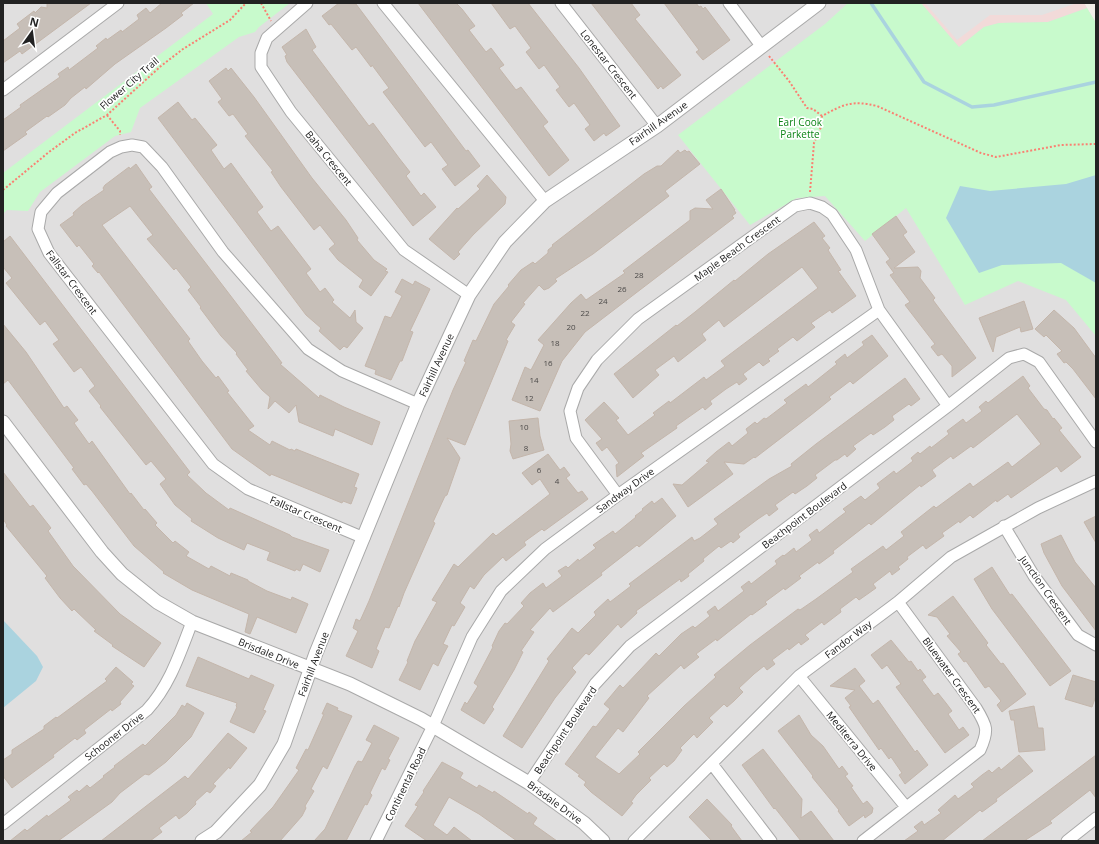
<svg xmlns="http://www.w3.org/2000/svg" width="1099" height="844" font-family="'Open Sans',sans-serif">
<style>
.residential{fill:#e0dfdf}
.commercial{fill:#f2dad9}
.park{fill:#c8facc}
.parking{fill:#e2e2e2}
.water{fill:#aad3df}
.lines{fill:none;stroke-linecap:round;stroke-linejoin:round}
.stream{stroke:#aad3df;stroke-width:3.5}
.building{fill:#c7bfb8;stroke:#c4b6ab;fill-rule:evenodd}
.minor-casing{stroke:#a9a9a9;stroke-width:13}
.tertiary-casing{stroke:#a9a9a9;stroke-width:15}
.path{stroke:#fa8072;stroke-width:2;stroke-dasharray:2 2;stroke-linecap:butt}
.minor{stroke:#fff;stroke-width:11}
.tertiary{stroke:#fff;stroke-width:13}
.labels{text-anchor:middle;stroke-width:3.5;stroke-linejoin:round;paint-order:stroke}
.number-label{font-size:8px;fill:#4b4948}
.street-label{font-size:10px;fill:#222;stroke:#fff}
.park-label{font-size:10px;fill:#0c8416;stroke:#fff}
</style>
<rect width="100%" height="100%" fill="#f2efe9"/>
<path class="residential" d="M3 3H1084L1096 23V841H3Z"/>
<path class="commercial" d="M921 3H1084L1087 8 1048 22 999 23 984 27 959 47Z"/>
<path class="park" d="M206 3H290L259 27 255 32 239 37 140 108 131 132 115 136 40 192 28 211 7 210 3 214V173L213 14Z
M848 3H921L959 47 984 27 999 23 1048 22 1087 8 1096 23V336L1066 300 1018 281 965 305 906 208 865 241 825 196 797 198 750 225 678 135 825 24Z"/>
<path class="parking" d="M925 3H1073L1074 4 1042 15H990L957 40Z"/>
<path class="water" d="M1096 175V283L1061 263 1002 265 979 273 946 218 960 186 990 191 1066 184Z
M3 620 37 656 43 667 36 681 3 708Z"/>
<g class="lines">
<path class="stream" d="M871 3 924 82 972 107 994 105 1096 82"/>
</g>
<path class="building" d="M47 3H91L22 54 20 51 3 63V41L20 28 17 24 34 11 35 13 41 7 47 8Z
M162 3H194L181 13 183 15 166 28 115 64 86 89 85 87 71 98 65 105 48 117 47 116 25 132 27 134 3 151V120L21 107 20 105 60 77 58 74 68 67 69 70 98 48 96 46 106 38 107 40 121 30 122 32 139 19 137 15 146 8 150 13Z
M339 3 356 4 466 151 468 150 480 166 455 186 442 169 448 165 431 142 425 147 383 92 389 88 372 65 371 67 356 47 352 50 331 24 329 25 322 16Z
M418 3H456L462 9 475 26 469 30 486 52 491 48 504 65 499 68 516 90 521 87 548 122 543 126 569 160 549 176Z
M491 3H528L579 68 620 126 606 136 604 133 594 141 585 129 590 125 574 103 569 107 556 90 560 87 544 65 539 69 526 52 531 48 515 26 510 29Z
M591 3H631L640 15 635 19 681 75 663 89 661 86 658 89Z
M664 3H696L699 7 701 6 703 9 705 7 730 40 703 60 696 52 699 50Z
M306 29 316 47 312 50 369 126 373 123 399 158 410 172 406 176 421 196 424 193 436 207 413 226 287 62 285 56 287 55 282 47Z
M226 68 228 71 231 68 254 97 312 178 346 220 358 238 357 240 374 260 387 269 385 271 388 272 371 296 359 287 363 280 338 260 329 249 335 244 320 225 314 230 281 187 271 172 273 171 245 136 248 134 233 114 229 116 218 102 222 99 209 81Z
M178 102 192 120 195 118 217 145 211 150 224 169 231 163 263 207 257 212 271 231 278 226 311 269 306 273 320 292 325 288 334 300 332 302 350 318 355 310 356 322 363 328 347 348 344 346 340 350 319 331 321 328 306 315 158 118Z
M678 150 680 153 685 150 687 152 689 151 700 164 665 191 669 196 593 254 555 279 557 281 549 288 544 290 539 285 523 303 525 304 511 322 515 325 506 340 508 341 465 445 447 438 460 458 447 495 445 496 433 522 435 523 404 593 399 607 398 606 389 628 385 627 376 649 379 651 372 668 346 656 358 631 353 628 356 619 360 621 369 601 453 390 466 362 464 361 473 340 476 341 494 304 509 286 508 285 521 270 533 262 535 264 548 253V250L553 246 552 245 644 174 657 166H661Z
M136 164 152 187 149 189 282 363 280 364 319 398 320 395 344 407 380 422 372 445 335 429 333 436 299 422 296 405 289 413 275 401 268 409 270 397 262 390 246 371 248 370 236 354 237 353 221 336 200 308 201 307 188 290 191 287 176 268 174 270 147 239 153 235 130 206 102 225 190 339 188 341 202 361 216 378 218 376 229 391 227 392 254 426 248 430 270 445 272 441 290 450 291 449 295 451 296 449 359 474 354 487 357 488 351 504 343 501 342 503 271 474 270 476 232 449 99 272 98 273 92 266 94 264 79 245 77 247 60 225 74 215 73 213 82 205 104 190 103 188 105 185 129 167 130 169Z
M487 175 506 197 505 204 473 235 458 252 460 254 454 260 429 239 457 208 458 209 480 189 477 186Z
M721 189 735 210H734L736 213 732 216 734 218 585 332 562 361 540 411 512 400 525 367 531 370 544 345 538 340 571 303 581 294 586 300 625 273 623 271 690 220V211L695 208 713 209 706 200Z
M896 216 907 232 903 235 915 252 894 268 918 267 921 271 920 278 935 298 933 300 976 358 952 377V366L942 354 938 356 931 347 935 344 905 305 910 302 890 275 894 273 886 262 890 259 872 234Z
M814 222 825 236 822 238 830 248 828 250 841 270 838 271 856 296 832 313 830 310 811 323 815 327 797 341 793 337 777 349 779 351 768 359 770 361 763 366 759 362 743 374 747 379 739 385 737 382 726 389 710 401 712 404 705 410 703 407 676 426 677 428 641 453 644 456 617 477 616 465 619 463 607 447 602 451 596 443 602 439 585 420 604 402 619 418 616 420 628 435 655 415 653 413 669 401 670 403 704 377 706 380 725 366 721 361 818 288 802 267 724 327 719 320 702 334 706 340 678 362 674 356 655 370 659 375 633 398 614 374 676 325 677 326 695 312 734 280 735 281 768 254Z
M10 236 190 472 187 475 206 493 229 510 230 508 290 535 292 537 329 550 320 572 303 564 300 571 296 569 295 571 267 560 270 552 247 543 244 550 218 538 191 521 192 519 175 505 160 484 166 479 151 461 146 465 100 407 101 406 89 391 95 386 81 367 74 372 53 344 59 340 45 321 40 325 6 283 12 278 3 267V242Z
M402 279 413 285 415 281 430 289 410 331 413 332 402 361H400L391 380 375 374 376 370 365 366 385 316 391 318 402 296 395 292Z
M1024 301 1033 329 1021 332 1020 327 996 337 993 352 979 318Z
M1054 310 1074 328 1096 358V399L1073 369 1066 362 1064 363 1057 354 1062 351 1046 335 1044 337 1035 329Z
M3 324 26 352 64 408 67 406 78 420 74 423 89 444 92 441 130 494 131 493 144 510 145 509 157 523 155 525 173 543 175 541 189 552 186 556 209 569 211 566 230 576 231 573 248 580V581L267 591 291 600 292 597 308 604 296 633 257 617 250 634 245 632 249 614 192 590 163 573 164 572 134 546 92 491 86 484 84 485 72 469 74 468 8 380 3 384Z
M872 335 888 356 853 384 850 381 829 397 831 399 811 415 755 458 754 457 744 464 724 462 733 474 688 507 673 484 682 485 709 462 706 461 716 452 729 442 732 446 748 433 746 429 755 422 757 424 764 418 766 419 787 403 784 400 806 384 808 387 837 364 835 362 845 354 847 358 864 345 862 342Z
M1023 376 1030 386 1028 388 1044 409 1047 410 1053 419 1054 418 1062 428 1059 430 1081 457 1061 472 1057 466 1011 498 1008 494 997 502 996 500 973 518 970 515 960 523 959 521 942 533 944 536 926 549 923 545 907 557 908 559 898 567 900 569 892 575 890 571 873 584 876 588 869 593 859 600 856 597 840 609 841 612 824 625 822 622 805 635 809 639 801 645 799 642 789 650 788 648 772 660 775 664 767 670 764 666 754 674 739 688 743 692 734 701 727 707 724 704 709 718 713 722 697 738 694 734 680 748 682 750 674 761 667 767 664 764 649 778 651 780 636 795 631 802 633 803 622 816 591 792 584 785 586 782 578 776 580 775 565 764 593 726 596 727 610 709 604 704 610 697 620 685 623 688 656 653 659 656 681 634 693 626 695 628 710 616 707 612 715 606 718 611 744 591 741 587 749 581 751 584 777 564 775 561 783 555 784 556 794 548 796 552 812 540 809 535 817 529 819 533 838 518 846 512 843 509 861 496 865 500 880 488 877 484 894 471 896 474 904 468 913 461 911 458 918 452 920 454 930 446 931 448 949 434 947 431 963 419 966 423 982 411 979 407 986 401 988 403ZM1017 414 1041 444 1012 467 1008 462 973 487 970 483 936 508 934 506 901 532 904 536 886 550 883 546 851 569 853 572 816 599 800 610 798 609 750 645 714 675 716 677 684 706 638 752 640 754 619 774 595 757 618 728 623 732 649 698 647 696 681 665 684 669 699 657 696 654 716 639 717 641 751 614 752 615 767 604 765 602 784 588 785 590 801 578 799 576 818 562 819 564 834 553 833 551 869 523 871 525 920 485 921 487 936 476 932 470 951 456 953 459 971 446 973 448Z
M905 378 920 399 911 406 909 404 892 416 894 420 885 427 873 435 871 433 853 446 856 449 847 457 845 454 837 460H835L815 475 817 478 807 486 795 494 793 492 775 505 778 509 769 516 767 513 758 519 738 534 740 537 733 543 731 541 721 548 719 546 703 559 704 561 688 574 689 576 681 582 680 579 636 611 637 613 621 628 618 624 589 655 586 653 572 668 576 672 555 698 522 748 503 736 549 661 547 659 572 628 578 633 596 615 594 612 608 599 610 602 631 586 629 584 692 537 694 541 700 538 718 524 714 519 769 479 792 466 791 464 816 444Z
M538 418 540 436 544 450 513 459 510 451 511 444 509 421Z
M548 454 560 470 564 467 570 475 566 478 578 493 582 491 588 499 544 531 542 529 524 542 526 545 506 561 503 557 484 575 474 589 470 586 460 603 465 607 454 626 452 625 443 644 448 646 442 657 438 666 433 663 420 690 399 680 408 662 407 661 415 641 437 602 432 600 454 564 458 567 493 533 496 536 550 494 540 479 532 485 522 473Z
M3 472 30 507 33 505 51 528 48 531 73 566 120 614 161 643 144 667 112 646 113 645 94 631 96 630 74 609 72 611 60 598 45 578 47 576 6 526 7 525 3 519Z
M662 498 676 516 639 547 637 545 601 573 602 575 553 612 550 608 530 630 534 632 521 651 523 652 514 670 492 707 494 709 484 724 461 710 465 702 467 704 478 686 474 683 493 647 492 646 499 631 505 623 507 624 524 606 521 603 530 593 543 583 546 588 562 576 558 571 566 566 568 568 578 559 579 561 596 548 593 545 613 531 615 534 636 517 635 516 643 510 642 509 652 501 654 504Z
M1096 516V543L1084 522Z
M1061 535 1075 562 1096 588V631L1062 586 1044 553 1041 544Z
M992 567 1010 595 1012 594 1071 671 1050 686 992 609 974 579Z
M953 596 988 643 986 645 1001 664 1003 663 1026 694 1002 712 997 705 1001 701 989 686 985 688 966 661 964 662 958 654 961 652 947 636 950 634 937 617 928 615Z
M891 640 909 662 911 661 918 671 920 669 926 677 922 680 934 696 938 693 946 703 952 711 948 714 959 730 963 727 969 735 945 753 896 687 901 684 887 665 882 669 871 655Z
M198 657 249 679 251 675 274 685 263 710 266 711 254 733 230 722 237 707 236 706 237 703 186 686Z
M116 667 133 682 131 684 134 686 120 702 121 704 112 711 111 709 84 730 86 733 77 740 75 738 53 755 54 757 12 788 3 776V760L12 754V750L44 729V726L56 717 57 718 107 681 105 679Z
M855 668 865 681 859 686 873 704 878 700 915 752 917 750 928 765 905 784 899 775 902 773 891 757 889 759 881 748 879 750 849 707 851 706 845 698 855 690 830 686Z
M1073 675 1096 682V696L1092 707 1065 699Z
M187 703 204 713 191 737 166 762 149 775 145 774 120 793 112 802 58 841H10L25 829 27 831 47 815 48 817 71 800 68 797 77 790 79 792 87 785 90 788 104 777 103 776 115 767 114 766 143 744 145 746 176 715 182 705 185 707Z
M327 703 338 708 337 710 352 716 327 769 323 766 311 789 314 791 305 806 306 808 302 816 280 841H241L252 832 250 831 273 807 299 770 296 768 306 749 308 750 324 714H322Z
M1034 706 1038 728H1043L1045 750 1019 752 1014 720H1011L1009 711Z
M799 715 811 735 823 746 839 769 842 766 848 774 845 776 853 786 851 787 863 804 867 801 873 808 872 813 865 818 864 815 849 826 838 811 839 810 812 777 813 776 778 731Z
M374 725 399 738 388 759 390 760 385 770 382 768 370 793 372 795 367 805 365 804 346 841H314L325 829 355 766 358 761 362 762 372 743 366 740Z
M228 733 247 748 230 769 229 767 213 784 216 786 210 793 207 791 195 802 196 804 187 813 179 819 176 815 159 828 162 832 150 841H101L185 776 188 779Z
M763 749 802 799 801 818 811 811 834 841H801L775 808 774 809 742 765Z
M1019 755 1033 771 996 799 997 801 982 812 980 810 942 841H904L918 831 914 827 922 821 924 825 941 813 938 810 955 795 958 799 974 787 971 784 982 775 989 770 992 773 999 767 1001 770Z
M1096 755V798L1090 790 1050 821 1052 823 1024 841H982Z
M442 762 463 773 460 778 477 788 479 785 493 793 494 791 528 814 529 812 537 818 533 824 557 841H517L479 814 449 797 433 825 447 835 454 827 472 841H427L405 826 415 811 418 806 415 805 424 792 423 791Z
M707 799 732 825 731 826 742 841H712L689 817Z"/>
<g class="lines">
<defs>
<path id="minor" d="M307 3 267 38 261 53V67L291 112 404 250 469 295
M383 3 545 201
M561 3 657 126
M729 3 762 47
M3 90 118 3
M618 495 576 438 570 411 578 388 597 360 638 319 795 206 810 203 822 207 832 214 856 250 879 310 948 406
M1004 526 1034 576 1078 635 1096 645
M364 538 248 489 213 464 49 253 38 229 41 212 57 193 110 152 121 147 132 145 143 147 162 167 223 252 308 349 342 371 418 404
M799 676 906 807
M712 764 771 841
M529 783 595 684 630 646 948 406 1009 358 1024 354 1039 362 1096 442
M3 824 147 710C170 685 180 653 192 622
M376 841 433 726 472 637 501 591 545 549 618 495 879 310
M634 841 799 676 898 602 951 557 1038 508 1096 481
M863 841 980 750C989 730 987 726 976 708L898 602
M1067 841 1096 818"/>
<path id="tertiary" d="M3 422 102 552 122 574 157 602 192 622 350 684 421 719 529 783 584 823 603 841
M202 841 216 832 260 785 284 744 316 653 418 404 469 295 505 242 545 201 657 126 819 3"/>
</defs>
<use href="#minor" class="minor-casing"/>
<use href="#tertiary" class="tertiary-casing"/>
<path class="path" d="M261 3 271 21
M769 56 789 81 807 108 813 109 822 116
M107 115 120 131V135
M3 190 49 152 75 133 107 115 161 66 183 49 230 20 246 3
M810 192 814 143 821 127 822 116C844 104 852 100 877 106L981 153 996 157 1061 145 1096 144"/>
<use href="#minor" class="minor"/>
<use href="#tertiary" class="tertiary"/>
</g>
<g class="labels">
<g class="number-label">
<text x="639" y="278">28</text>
<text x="622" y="292">26</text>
<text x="603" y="304">24</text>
<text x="585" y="316">22</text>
<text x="571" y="330">20</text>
<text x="555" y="346">18</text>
<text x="548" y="366">16</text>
<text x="534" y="383">14</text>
<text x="529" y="401">12</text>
<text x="524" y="430">10</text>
<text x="526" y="451">8</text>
<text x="539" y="473">6</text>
<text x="557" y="484">4</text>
</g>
<g class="street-label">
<text transform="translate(609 64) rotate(52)" y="4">Lonestar Crescent</text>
<text transform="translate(129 83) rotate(-41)" y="4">Flower City Trail</text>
<text transform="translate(658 123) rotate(-35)" y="4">Fairhill Avenue</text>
<text transform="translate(329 158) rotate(51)" y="4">Baha Crescent</text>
<text transform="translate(737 248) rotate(-36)" y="4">Maple Beach Crescent</text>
<text transform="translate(72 282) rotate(53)" y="4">Fallstar Crescent</text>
<text transform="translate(436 365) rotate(-65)" y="4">Fairhill Avenue</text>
<text transform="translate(625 490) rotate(-36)" y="4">Sandway Drive</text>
<text transform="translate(306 514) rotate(23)" y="4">Fallstar Crescent</text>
<text transform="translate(804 515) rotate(-37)" y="4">Beachpoint Boulevard</text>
<text transform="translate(1046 590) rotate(55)" y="4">Junction Crescent</text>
<text transform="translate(848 639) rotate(-37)" y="4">Fandor Way</text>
<text transform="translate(269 653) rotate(22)" y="4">Brisdale Drive</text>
<text transform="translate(313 664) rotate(-69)" y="4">Fairhill Avenue</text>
<text transform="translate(952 675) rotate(54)" y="4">Bluewater Crescent</text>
<text transform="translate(565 730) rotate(-56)" y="4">Beachpoint Boulevard</text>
<text transform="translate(114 736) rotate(-38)" y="4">Schooner Drive</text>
<text transform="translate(852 741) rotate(51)" y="4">Mediterra Drive</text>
<text transform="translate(405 784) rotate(-64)" y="4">Continental Road</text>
<text transform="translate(555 802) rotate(36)" y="4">Brisdale Drive</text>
</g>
<g class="park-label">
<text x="800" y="126">Earl Cook<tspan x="800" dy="12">Parkette</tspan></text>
</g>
</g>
<rect width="1099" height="844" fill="none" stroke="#222222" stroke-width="8"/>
<g transform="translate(32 32) rotate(14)" stroke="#ffffff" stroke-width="3" paint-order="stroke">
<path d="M0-3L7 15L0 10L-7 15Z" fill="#222222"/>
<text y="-6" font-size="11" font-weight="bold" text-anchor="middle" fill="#222222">N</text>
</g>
</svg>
